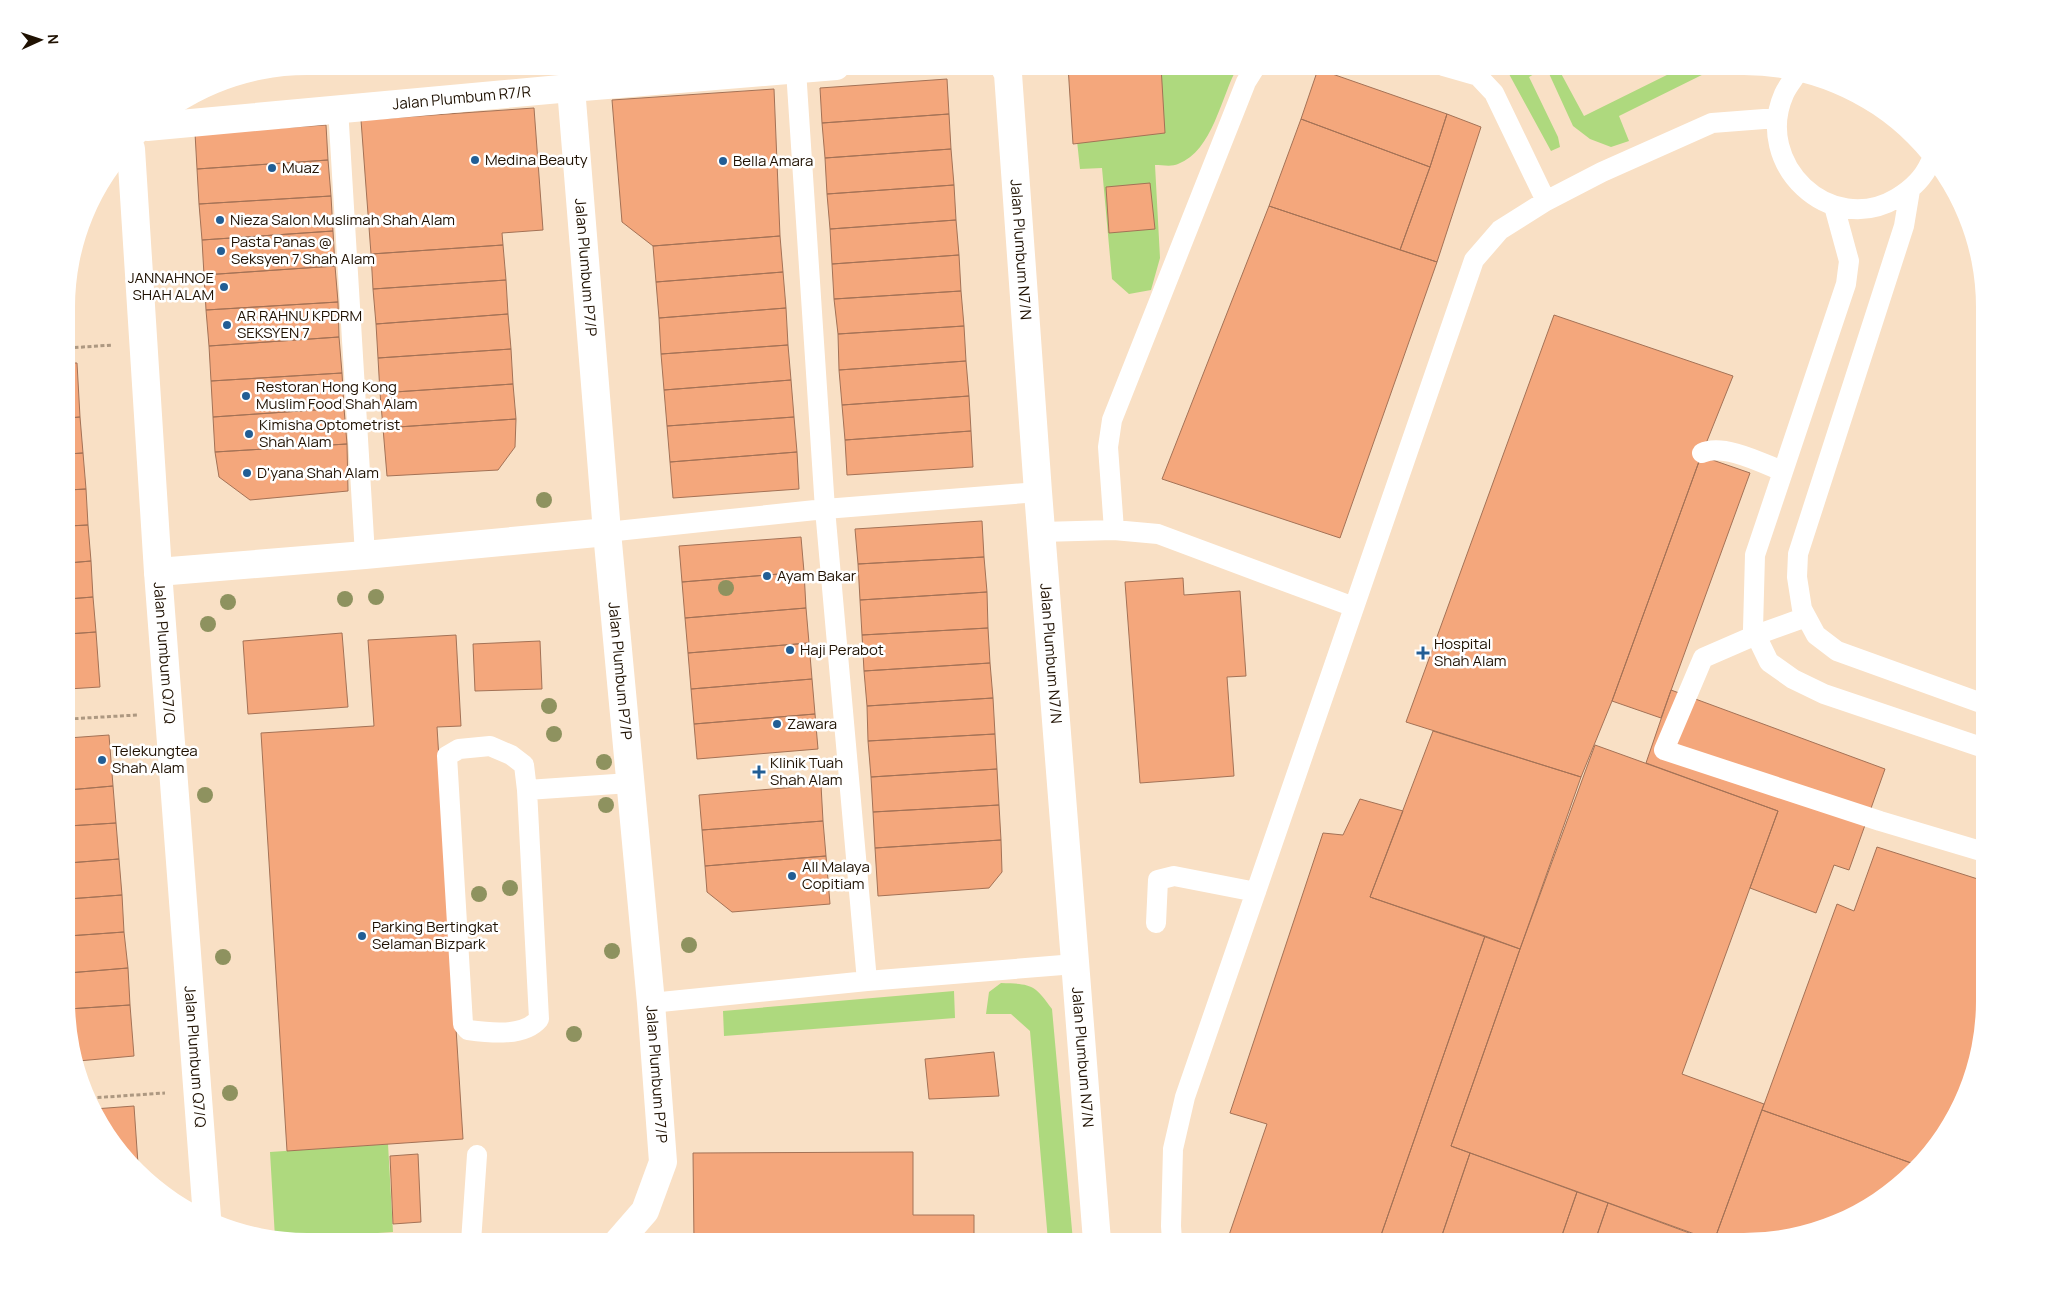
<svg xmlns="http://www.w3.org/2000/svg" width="2051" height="1308" font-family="Manrope,sans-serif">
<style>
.green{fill:#aed97e}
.building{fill:#f4a77c;stroke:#a47256}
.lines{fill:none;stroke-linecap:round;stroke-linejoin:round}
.path{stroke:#ad9881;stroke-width:3;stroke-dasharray:4 2.5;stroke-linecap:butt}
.service{stroke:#fff;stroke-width:20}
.minor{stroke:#fff;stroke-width:28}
.tree{fill:#8e925f}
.poi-dot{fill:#225e95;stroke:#fff;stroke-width:2}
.labels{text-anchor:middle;stroke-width:5;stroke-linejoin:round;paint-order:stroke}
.street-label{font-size:15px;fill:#1f1102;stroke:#fff}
.poi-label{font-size:15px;fill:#1f1102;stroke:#fff;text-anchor:start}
</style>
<rect width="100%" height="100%" fill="#f9e0c5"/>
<path class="green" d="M1069 66H1238C1221 96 1213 151 1178 164 1172 167 1162 165 1155 165L1160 258 1151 290 1129 294 1112 279 1102 168 1080 169Z
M1496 66H1557L1584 116 1685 66H1720L1619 116 1629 141 1611 147 1590 139 1573 126 1546 67 1529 77 1558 137 1560 147 1551 151 1509 74Z
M1001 983C1032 984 1034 984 1052 1009L1073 1241H1048L1030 1031 1011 1014H986L989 992Z
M954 991 955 1018 724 1036 723 1011Z
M388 1144 393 1232 286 1239 275 1238 270 1152Z"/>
<path class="building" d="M1068 66H1161L1165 133 1073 144Z
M1318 69 1447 114 1430 167 1301 119Z
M947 79 949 114 822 123 820 88Z
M774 89 780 236 653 246 622 222 612 100Z
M534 108 543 230 502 233 503 245 371 254 361 120Z
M949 114 951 149 825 158 822 123Z
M1447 114 1481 127 1437 262 1400 250 1430 167Z
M1301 119 1430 167 1400 250 1269 206Z
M326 125 328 160 197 169 195 133Z
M951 149 954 185 827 194 825 158Z
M328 160 331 196 199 204 197 169Z
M1150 183 1155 229 1109 233 1106 187Z
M954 185 956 220 830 229 827 194Z
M331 196 333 231 202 240 199 204Z
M1269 206 1437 262 1340 538 1162 479Z
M956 220 959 255 832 264 830 229Z
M333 231 335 266 204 275 202 240Z
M780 236 783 272 656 282 653 246Z
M503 245 506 280 373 289 371 254Z
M959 255 961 291 834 299 832 264Z
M72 264 74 308H68V276Z
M335 266 338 302 206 310 204 275Z
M783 272 786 308 659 318 656 282Z
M506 280 508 314 376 324 373 289Z
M961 291 964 326 838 334 834 299Z
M338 302 339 337 209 346 206 310Z
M786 308 788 345 661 354 659 318Z
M508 314 511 349 378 358 376 324Z
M1554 315 1733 376 1701 456 1612 701 1581 777 1406 722Z
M964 326 966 361 839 370 838 334Z
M339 337 342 373 211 381 209 346Z
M788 345 791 380 664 390 661 354Z
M511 349 513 384 380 393 378 358Z
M966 361 969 396 842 405 839 370Z
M68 363H77L80 417 68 418Z
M342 373 344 408 213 417 211 381Z
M791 380 794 417 667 426 664 390Z
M513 384 516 419 383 428 380 393Z
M969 396 971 431 845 440 842 405Z
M344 408 347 444 215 452 213 417Z
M80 417 83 453 68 454V418Z
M794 417 797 452 670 462 667 426Z
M516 419 515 447 498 470 387 476 383 428Z
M971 431 973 467 847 475 845 440Z
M347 444 348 491 250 500 219 477 215 452Z
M797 452 799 489 673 498 670 462Z
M83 453 86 489 68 490V454Z
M1701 456 1750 473 1661 718 1612 701Z
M86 489 88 525 68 526V490Z
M982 521 984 557 858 564 855 529Z
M88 525 91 561 68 563V526Z
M801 537 804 572 682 582 679 546Z
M984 557 987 592 860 600 858 564Z
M91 561 93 597 68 599V563Z
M804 572 806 608 685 618 682 582Z
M1183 578 1184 595 1240 591 1246 676 1227 677 1234 776 1140 783 1125 582Z
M987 592 988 628 862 635 860 600Z
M93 597 96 632 68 634V599Z
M806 608 809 643 688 653 685 618Z
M988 628 990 663 864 671 862 635Z
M96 632 100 687 68 689V634Z
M342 633 348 707 248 714 243 641Z
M456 635 461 726 437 727 463 1139 287 1151 261 733 374 726 368 640Z
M540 641 542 689 475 691 473 644Z
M809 643 812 679 691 689 688 653Z
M990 663 993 698 867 706 864 671Z
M812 679 815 714 694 724 691 689Z
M1671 690 1885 769 1849 870 1834 865 1816 913 1750 888 1778 811 1646 763Z
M993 698 995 734 868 741 867 706Z
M815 714 818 749 697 759 694 724Z
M1433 731 1581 777 1520 949 1370 897Z
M995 734 997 769 871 777 868 741Z
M109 735 113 786 68 790V738Z
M1595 745 1778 811 1682 1074 1764 1104 1714 1241 1451 1146 1520 949Z
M997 769 999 805 873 812 871 777Z
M821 785 823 821 702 830 699 795Z
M113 786 116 823 68 826V790Z
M1360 799 1403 811 1370 897 1485 936 1379 1241H1227L1267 1124 1230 1113 1323 833 1343 835Z
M999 805 1001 840 875 848 873 812Z
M823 821 826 856 705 866 702 830Z
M116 823 119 859 68 863V826Z
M1001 840 1002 872 989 888 878 896 875 848Z
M1877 847 1984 881V1017L1974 1069 1966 1091 1944 1135 1914 1164 1762 1110 1837 904 1854 911Z
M826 856 830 904 732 912 707 892 705 866Z
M119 859 122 895 68 899V863Z
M122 895 124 932 68 936V899Z
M124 932 128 968 68 973V936Z
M1485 936 1520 949 1451 1146 1470 1153 1440 1241H1379Z
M128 968 130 1005 68 1009V973Z
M130 1005 134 1056 78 1061 68 1032V1009Z
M994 1052 999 1096 929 1099 925 1059Z
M134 1106 138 1164 99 1122 94 1109Z
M1762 1110 1914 1164 1865 1209 1760 1241H1714Z
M913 1152V1215H974V1242H694L693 1153Z
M1470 1153 1577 1192 1560 1241H1440Z
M418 1154 421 1222 393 1224 390 1156Z
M1577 1192 1608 1203 1595 1241H1560Z
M1608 1203 1711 1241H1595Z"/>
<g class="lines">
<path class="path" d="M68 348 113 345
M68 719 137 715
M91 1098 165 1093"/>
<path class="service" d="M1256 66 1246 82 1112 420 1108 447 1114 530 1158 534 1354 607
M1443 66 1478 76 1494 93 1546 201
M796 70 825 509 867 981
M1796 75C1792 81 1787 87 1784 94 1753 164 1830 238 1897 198 1912 189 1923 179 1930 163
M338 108 365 555
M1910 190 1904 226 1798 554 1797 577 1802 609 1816 635 1837 651 1984 704
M1834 206 1849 261 1846 284 1755 555 1753 629 1769 662 1793 679 1824 694 1984 748
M1702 453C1723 443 1762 463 1782 471
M607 532 825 509 1038 492
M1041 532 1114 530
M1806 617 1756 635 1703 658 1664 750 1880 821 1984 852
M490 746 511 755 524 765 527 790 539 1019C524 1037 490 1033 468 1030L463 1024 447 756 459 749Z
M527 790 630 783
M1156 923 1158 880 1174 876 1256 892
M651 1003 867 981 1075 964
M1172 1241 1171 1226 1173 1149 1185 1097 1474 260 1500 230 1546 201 1602 172 1712 123 1777 118
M471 1242 477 1155"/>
<g class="minor">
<path id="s1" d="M1004 66 1008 74 1038 492 1097 1241"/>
<path id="s2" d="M571 88 607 532 651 1003 663 1162 645 1211 618 1242"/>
<path id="s3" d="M147 127 571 88 836 66"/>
<path id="s4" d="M131 149 158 572 207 1217"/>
<path d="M158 572 365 555 607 532"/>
</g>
</g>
<g class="tree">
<circle cx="544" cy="500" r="8"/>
<circle cx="726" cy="588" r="8"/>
<circle cx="376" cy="597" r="8"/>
<circle cx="345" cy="599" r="8"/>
<circle cx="228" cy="602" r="8"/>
<circle cx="208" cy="624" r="8"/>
<circle cx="549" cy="706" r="8"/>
<circle cx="554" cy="734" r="8"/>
<circle cx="604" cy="762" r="8"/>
<circle cx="205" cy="795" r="8"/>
<circle cx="606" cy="805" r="8"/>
<circle cx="510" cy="888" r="8"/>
<circle cx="479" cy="894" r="8"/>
<circle cx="689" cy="945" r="8"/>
<circle cx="612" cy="951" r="8"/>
<circle cx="223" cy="957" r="8"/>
<circle cx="574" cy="1034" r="8"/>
<circle cx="230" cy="1093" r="8"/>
</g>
<g class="poi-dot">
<circle cx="475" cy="160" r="5"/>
<circle cx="723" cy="161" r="5"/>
<circle cx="272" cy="168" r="5"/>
<circle cx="220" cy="220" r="5"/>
<circle cx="221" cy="251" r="5"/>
<circle cx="224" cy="287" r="5"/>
<circle cx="227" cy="325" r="5"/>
<circle cx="246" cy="396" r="5"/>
<circle cx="249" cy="434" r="5"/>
<circle cx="247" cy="473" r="5"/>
<circle cx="767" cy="576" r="5"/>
<circle cx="790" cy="650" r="5"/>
<path d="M1420.5 645.5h5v5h5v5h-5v5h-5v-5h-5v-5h5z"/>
<circle cx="777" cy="724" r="5"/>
<circle cx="102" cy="760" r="5"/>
<path d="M756.5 764.5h5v5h5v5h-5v5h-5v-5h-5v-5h5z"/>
<circle cx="792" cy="876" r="5"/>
<circle cx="362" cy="936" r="5"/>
</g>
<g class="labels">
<g class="street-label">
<text dy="5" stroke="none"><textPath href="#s3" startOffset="316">Jalan Plumbum R7/R</textPath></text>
<text dy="5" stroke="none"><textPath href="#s1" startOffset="185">Jalan Plumbum N7/N</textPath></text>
<text dy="5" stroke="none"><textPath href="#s2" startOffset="180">Jalan Plumbum P7/P</textPath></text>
<text dy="5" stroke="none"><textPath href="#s4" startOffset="505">Jalan Plumbum Q7/Q</textPath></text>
<text dy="5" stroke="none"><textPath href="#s1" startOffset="590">Jalan Plumbum N7/N</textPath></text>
<text dy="5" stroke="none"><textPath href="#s2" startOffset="585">Jalan Plumbum P7/P</textPath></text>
<text dy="5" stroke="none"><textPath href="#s4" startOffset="910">Jalan Plumbum Q7/Q</textPath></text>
<text dy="5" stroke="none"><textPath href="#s1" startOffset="995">Jalan Plumbum N7/N</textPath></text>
<text dy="5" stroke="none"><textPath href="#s2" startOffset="990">Jalan Plumbum P7/P</textPath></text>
</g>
<g class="poi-label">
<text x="485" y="165">Medina Beauty</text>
<text x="733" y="166">Bella Amara</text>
<text x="282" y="173">Muaz</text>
<text x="230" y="225">Nieza Salon Muslimah Shah Alam</text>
<text x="231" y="247">Pasta Panas @<tspan x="231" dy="17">Seksyen 7 Shah Alam</tspan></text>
<text x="214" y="283" text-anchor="end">JANNAHNOE<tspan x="214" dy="17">SHAH ALAM</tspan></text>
<text x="237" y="321">AR RAHNU KPDRM<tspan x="237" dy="17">SEKSYEN 7</tspan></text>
<text x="256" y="392">Restoran Hong Kong<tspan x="256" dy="17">Muslim Food Shah Alam</tspan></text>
<text x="259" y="430">Kimisha Optometrist<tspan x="259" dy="17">Shah Alam</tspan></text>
<text x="257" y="478">D'yana Shah Alam</text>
<text x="777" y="581">Ayam Bakar</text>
<text x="1434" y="649">Hospital<tspan x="1434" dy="17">Shah Alam</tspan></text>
<text x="800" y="655">Haji Perabot</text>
<text x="787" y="729">Zawara</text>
<text x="112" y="756">Telekungtea<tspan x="112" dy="17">Shah Alam</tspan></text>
<text x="770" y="768">Klinik Tuah<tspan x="770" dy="17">Shah Alam</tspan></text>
<text x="802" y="872">All Malaya<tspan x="802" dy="17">Copitiam</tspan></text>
<text x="372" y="932">Parking Bertingkat<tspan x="372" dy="17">Selaman Bizpark</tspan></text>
</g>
</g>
<path d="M0 0H2051V1308H0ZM307 75H1744A232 232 0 0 1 1976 307V1001A232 232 0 0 1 1744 1233H307A232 232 0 0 1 75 1001V307A232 232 0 0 1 307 75Z" fill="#fff" fill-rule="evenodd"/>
<g transform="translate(40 40) rotate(87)" stroke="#ffffff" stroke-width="4" paint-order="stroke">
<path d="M0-4L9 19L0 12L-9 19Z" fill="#1f1102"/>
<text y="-8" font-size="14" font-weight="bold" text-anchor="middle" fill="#1f1102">N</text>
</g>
</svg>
